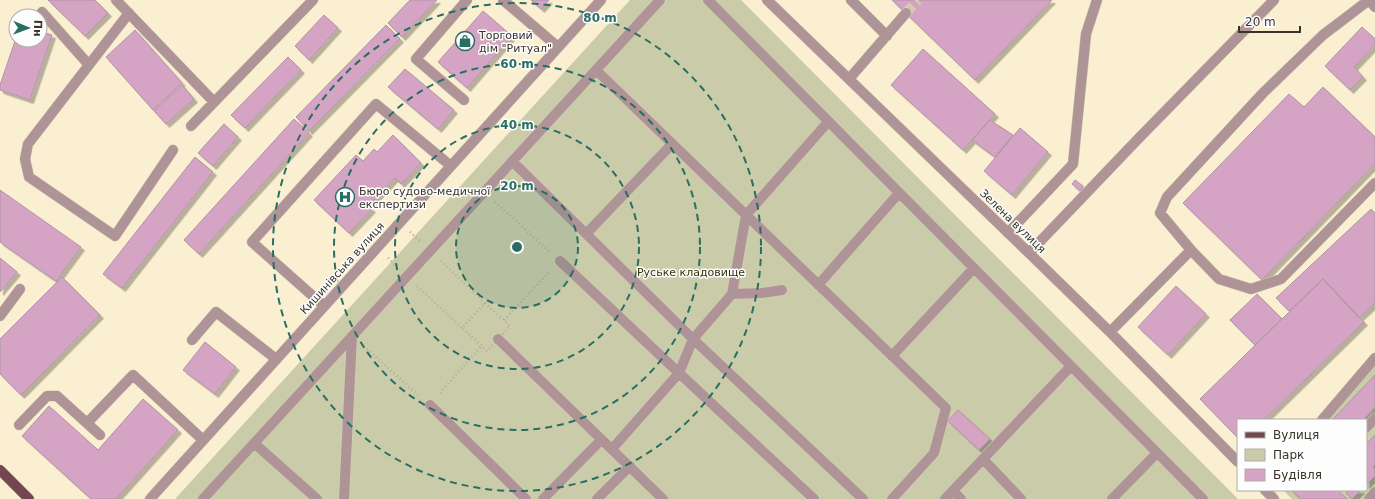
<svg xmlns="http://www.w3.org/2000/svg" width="1375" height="499" font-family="'DejaVu Sans',sans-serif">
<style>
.green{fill:#cacca9}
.building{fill:#d5a4c4;stroke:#af94a5;filter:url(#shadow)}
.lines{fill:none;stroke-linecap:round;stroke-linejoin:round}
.minor-tunnel{stroke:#d4cab0;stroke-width:10;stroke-dasharray:10 5;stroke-linecap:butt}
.minor-casing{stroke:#d8cdb4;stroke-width:11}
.major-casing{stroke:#d8cdb4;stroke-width:11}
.path{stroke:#b4ab94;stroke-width:2.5;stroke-dasharray:1 3;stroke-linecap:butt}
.minor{stroke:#ae9397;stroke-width:10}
.major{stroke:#73474f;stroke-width:10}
.ring{fill:none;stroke:#286e63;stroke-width:2;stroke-dasharray:7 5}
.labels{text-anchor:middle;stroke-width:3;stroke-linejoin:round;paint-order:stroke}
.poi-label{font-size:11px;fill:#393429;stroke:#fdfdfd;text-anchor:start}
.street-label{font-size:11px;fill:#393429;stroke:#fdfdfd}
.park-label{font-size:11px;fill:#323307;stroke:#fdfdfd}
.centre{fill:#286e63;stroke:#fdfdfd;stroke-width:2}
.ring-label{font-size:12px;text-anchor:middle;font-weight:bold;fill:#286e63;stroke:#fdfdfd;stroke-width:3;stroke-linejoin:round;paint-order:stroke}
</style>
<defs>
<filter id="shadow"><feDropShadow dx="3.5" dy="3.5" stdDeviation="0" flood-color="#0004"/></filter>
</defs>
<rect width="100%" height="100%" fill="#fbefd2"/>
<path class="green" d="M630 0H741L1238 499H175Z
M1375 361V499H1292L1283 490H1366V420H1324Z"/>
<path class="building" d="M48 0H95L108 13 85 36Z
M410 0H437L402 37 388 23Z
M531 0H549L541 9Z
M892 0H1052L975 80Z
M483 11 512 36 467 88 438 62Z
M324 15 338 28 309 60 295 46Z
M386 25 400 39 309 131 296 117Z
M1362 27 1375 39V45L1354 67 1363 77 1350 90 1325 66Z
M135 30 182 83 153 110 106 57Z
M40 31 52 35 30 100 0 90V85L16 38V40H40Z
M923 49 995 114 963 150 891 85Z
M288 57 301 70 245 128 231 115Z
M405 69 454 110 438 129 388 87Z
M182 85 194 99 166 124 154 111Z
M1323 87 1375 137V164L1262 280 1183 203 1289 94 1304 107Z
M294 119 309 133 199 254 184 240Z
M990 120 1013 135 995 157 972 140Z
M224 124 238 137 213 166 198 153Z
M1020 128 1048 152 1012 195 984 171Z
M393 135 421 163 401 184 395 178 368 206 372 209 349 233 314 200 356 155 363 161 374 149 377 152Z
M195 157 213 172 122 288 103 274Z
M1075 180 1083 186 1080 191 1072 184Z
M0 190 81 247 56 281 0 242Z
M1371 209 1375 213V303L1359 318 1323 279 1289 311 1276 298Z
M0 258 17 272 0 292Z
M62 277 100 315 21 395 0 374V339Z
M1323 279 1364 322 1264 420H1238V438L1200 399Z
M1176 286 1206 314 1168 355 1138 327Z
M1257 294 1282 319 1255 345 1230 320Z
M205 342 236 367 215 394 183 370Z
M1375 375V407L1363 420H1334L1333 419Z
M143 399 178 430 116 499H91L22 436 49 406 98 450Z
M958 410 990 439 979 450 948 421Z
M1375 435V465L1373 467 1375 469V476L1366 485V444Z
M1291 490H1337L1347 499H1301Z
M1349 490H1361L1352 499 1346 493Z"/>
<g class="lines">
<path class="minor-tunnel" d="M906 13 918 0"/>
<defs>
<path id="minor" d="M116 0 214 102
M503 0 558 47
M708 0 1203 499
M767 0 1029 253 1110 332 1238 462
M851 0 887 36
M1375 7 1369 0 1323 35 1263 93 1167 197 1160 213 1191 250 1219 279 1251 289 1281 279 1375 183
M42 12 89 65
M129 13 28 144 25 159 29 177 115 236 173 150
M596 70 946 408 934 453 892 499
M849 79 906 13
M464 100 416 59 467 0
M191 126 313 0
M512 161 693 339 863 499
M1008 233 1073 164 1086 34 1097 0
M586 234 672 144
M1029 253 1138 139 1274 0
M560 261 679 373 612 449
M818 285 899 193
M732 294 762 293 782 290
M324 306 252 242 376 104 451 166
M0 316 20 289
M1110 332 1191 250
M498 339 663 499
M192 340 216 312 276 359
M892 356 974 268
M430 405 526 499
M1322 420 1375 358
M87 423 133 375 203 440
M19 425 47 396H57L100 435
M1366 428 1375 418
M254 443 317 499
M983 459 1021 499
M1265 490 1274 499
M953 491 961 499
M150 499 601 0
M203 499 660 0
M344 499 352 336
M543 499 601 440
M597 499 630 466
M814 499 679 373 693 339 732 294 746 215 828 122
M945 499 1071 366
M1112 499 1157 453
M1369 499 1375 492"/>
<path id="major" d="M0 470 29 499"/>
</defs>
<use href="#minor" class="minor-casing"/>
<use href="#major" class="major-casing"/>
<path class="path" d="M495 202 549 251
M410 232 420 241
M388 258 396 266
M441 261 485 303
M417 286 462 328
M485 303 510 326 487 351 462 328Z
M504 320 550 271
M367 349 418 395
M440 393 482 345"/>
<use href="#minor" class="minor"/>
<use href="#major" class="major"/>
</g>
<circle cx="517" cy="247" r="61" fill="#286e63" fill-opacity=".12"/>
<g class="ring">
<circle cx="517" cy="247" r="61"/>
<circle cx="517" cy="247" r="122"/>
<circle cx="517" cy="247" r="183"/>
<circle cx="517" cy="247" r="244"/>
</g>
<defs>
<symbol id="shop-ring" viewBox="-11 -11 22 22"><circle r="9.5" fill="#fdfdfd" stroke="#286e63" stroke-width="1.5"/><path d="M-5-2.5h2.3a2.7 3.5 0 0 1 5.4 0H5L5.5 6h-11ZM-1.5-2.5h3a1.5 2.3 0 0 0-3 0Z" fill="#286e63"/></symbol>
<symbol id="hospital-ring" viewBox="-11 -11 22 22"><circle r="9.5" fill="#fdfdfd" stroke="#286e63" stroke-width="1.5"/><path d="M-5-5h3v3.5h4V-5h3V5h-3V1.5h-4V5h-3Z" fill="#286e63"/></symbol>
</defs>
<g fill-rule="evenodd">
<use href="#shop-ring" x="454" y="30" width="22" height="22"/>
<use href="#hospital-ring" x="334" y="186" width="22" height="22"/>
</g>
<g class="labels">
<g class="poi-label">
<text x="479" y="39">Торговий<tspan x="479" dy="13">дім "Ритуал"</tspan></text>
<text x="359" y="195">Бюро судово-медичної<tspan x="359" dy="13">експертизи</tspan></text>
</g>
<g class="street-label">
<text transform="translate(1013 221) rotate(44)" y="4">Зелена вулиця</text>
<text transform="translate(342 268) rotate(-48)" y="4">Кишинівська вулиця</text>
</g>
<g class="park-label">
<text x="691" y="276">Руське кладовище</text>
</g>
</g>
<circle cx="517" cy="247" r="6" class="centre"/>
<g class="ring-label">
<text x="600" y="22">80 m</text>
<text x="517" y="68">60 m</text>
<text x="517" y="129">40 m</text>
<text x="517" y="190">20 m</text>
</g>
<rect x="1237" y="419" width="130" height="72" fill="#fdfdfd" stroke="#afada8"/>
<rect x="1245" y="432" width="20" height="6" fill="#73474f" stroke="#afada8"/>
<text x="1273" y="439" font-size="12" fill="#393429">Вулиця</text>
<rect x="1245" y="449" width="20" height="12" fill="#cacca9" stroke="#afada8"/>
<text x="1273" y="459" font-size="12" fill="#393429">Парк</text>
<rect x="1245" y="469" width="20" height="12" fill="#d5a4c4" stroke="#afada8"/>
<text x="1273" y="479" font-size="12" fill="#393429">Будівля</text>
<g transform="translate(28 28) rotate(91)"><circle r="19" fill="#fdfdfd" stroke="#afada8"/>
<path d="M0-3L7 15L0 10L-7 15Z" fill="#286e63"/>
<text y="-6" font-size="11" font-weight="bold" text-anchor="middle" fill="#393429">Пн</text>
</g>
<path d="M1239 26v6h61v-6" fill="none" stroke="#393429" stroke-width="2"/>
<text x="1245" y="26" font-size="12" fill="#393429" stroke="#fdfdfd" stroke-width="3" paint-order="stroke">20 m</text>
</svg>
